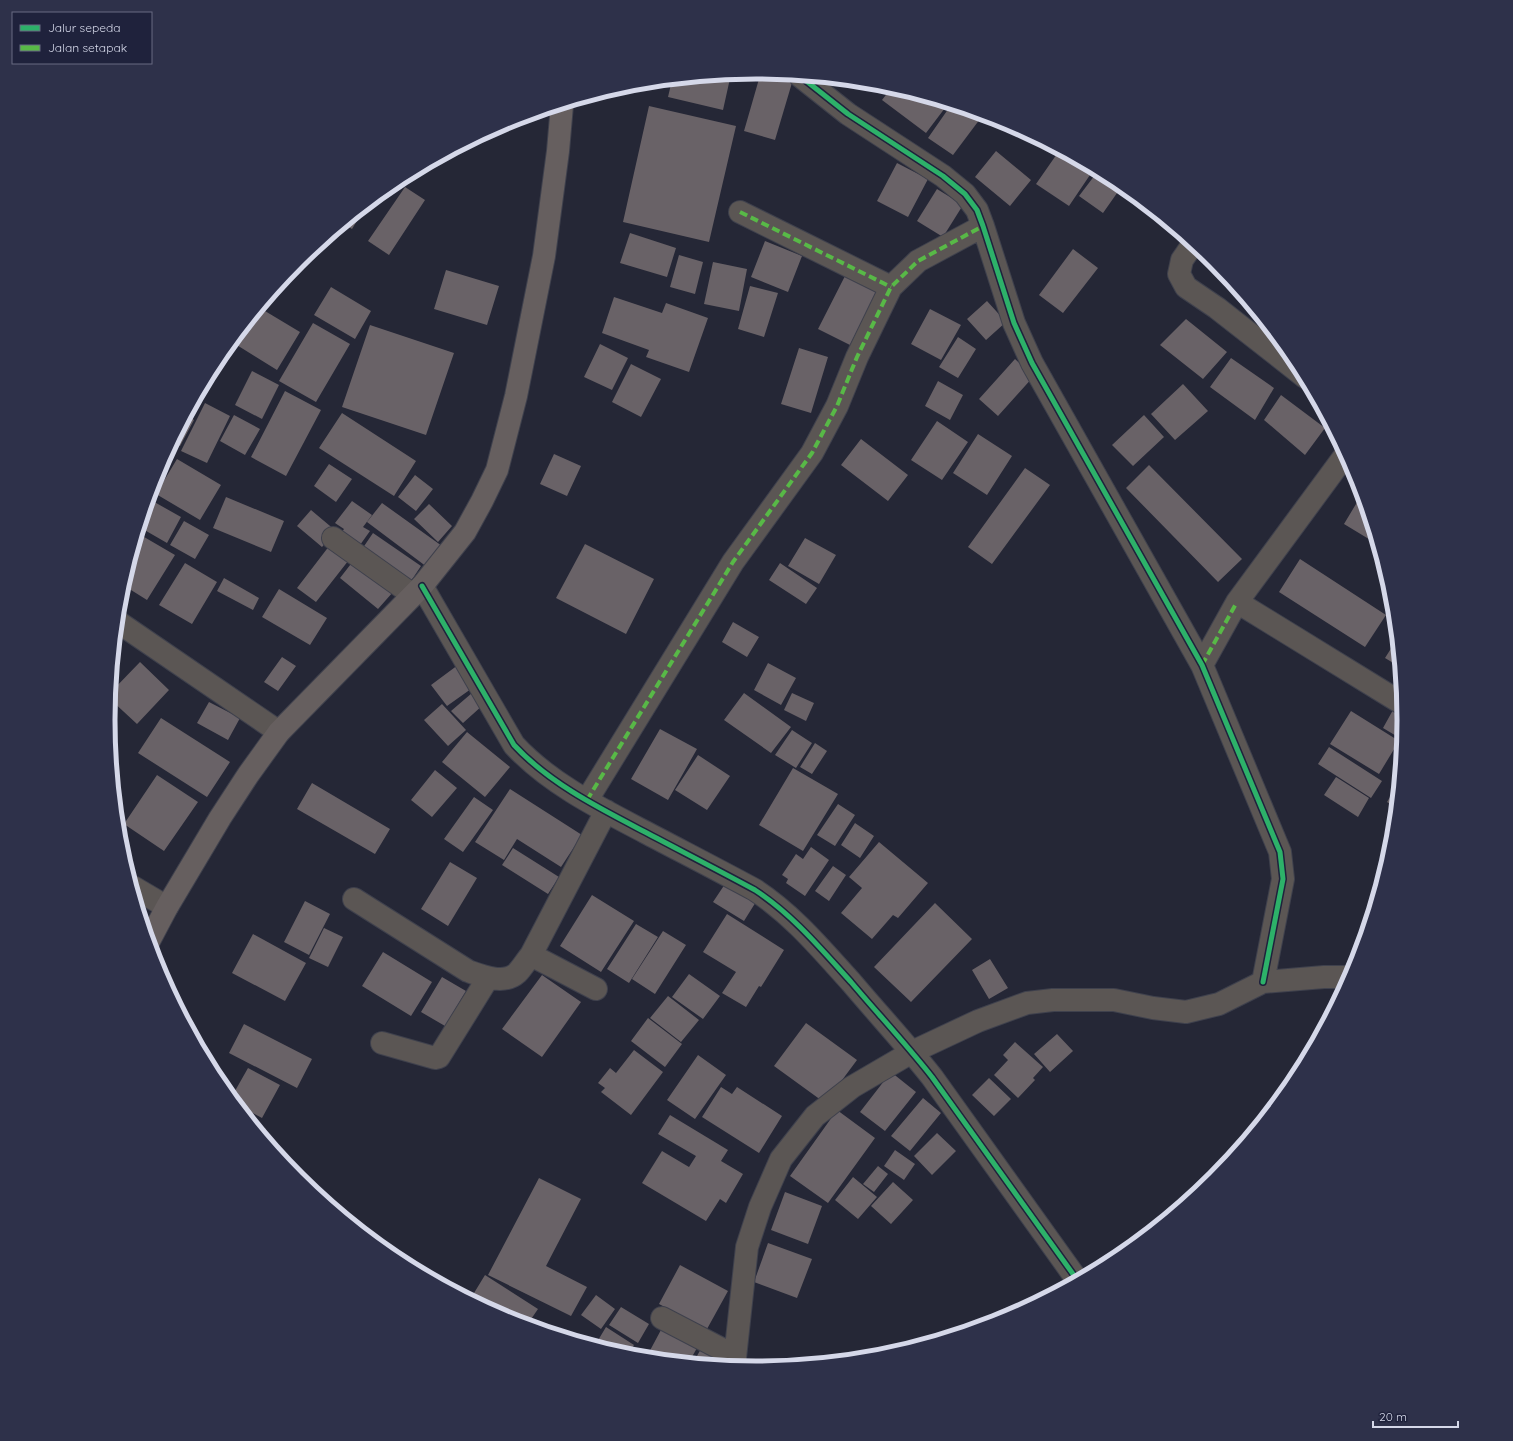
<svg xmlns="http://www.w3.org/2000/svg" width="1513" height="1441" font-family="Quicksand,sans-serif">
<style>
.building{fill:#696267}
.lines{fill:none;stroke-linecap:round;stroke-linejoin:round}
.minor-casing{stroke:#3f414d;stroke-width:24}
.major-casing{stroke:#3f414d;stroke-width:24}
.minor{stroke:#5b5654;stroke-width:22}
.major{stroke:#665f5f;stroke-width:22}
.quiet{stroke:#58b947;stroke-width:4;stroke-dasharray:8 4;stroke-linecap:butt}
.cycleway-casing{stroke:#1f223c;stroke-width:8}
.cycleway{stroke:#2db169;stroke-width:5}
.rim{fill:none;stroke:#d5d8e9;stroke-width:5}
</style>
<rect width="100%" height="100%" fill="#252736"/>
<path class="building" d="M761 72 794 76 775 140 744 131Z
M731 74 723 110 668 97 672 80Z
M892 87 948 104 926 133 882 100Z
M951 105 983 115 953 155 928 138Z
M649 106 736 126 709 242 623 222Z
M996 151 1031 180 1010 206 975 177Z
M1059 151 1094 169 1069 206 1036 184Z
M897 163 928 179 908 217 877 201Z
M1098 171 1122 186 1103 213 1079 196Z
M405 187 425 200 389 255 368 241Z
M937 189 963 205 943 237 917 221Z
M366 206 352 229 344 224Z
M630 233 676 248 667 277 620 263Z
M765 241 802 256 788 292 751 277Z
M1073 249 1098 268 1063 313 1039 295Z
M679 255 703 262 695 294 670 287Z
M713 262 747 269 739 311 704 304Z
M446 270 499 286 487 325 434 309Z
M845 276 877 292 850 345 818 329Z
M750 286 778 293 764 337 738 329Z
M331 287 371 311 355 339 314 315Z
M614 297 662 313 666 303 708 318 689 372 646 357 649 350 602 333Z
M987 301 1006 322 986 340 967 319Z
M260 308 300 332 277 370 232 342Z
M930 309 961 325 941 360 911 344Z
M1261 318 1270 329 1259 322Z
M1186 319 1227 352 1203 379 1160 345Z
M313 323 350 344 316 402 279 381Z
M370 325 454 353 426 435 342 407Z
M958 337 976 349 958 378 939 367Z
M600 344 628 358 612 390 584 377Z
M799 348 828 357 811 413 781 404Z
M226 350 229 352 205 393 201 391 217 360Z
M1231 358 1274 388 1255 420 1210 387Z
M1015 359 1034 376 998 416 979 399Z
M631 364 661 379 641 417 612 402Z
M252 371 279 385 262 419 235 405Z
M938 381 963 395 950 420 925 406Z
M1183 384 1208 411 1175 440 1151 414Z
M285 391 321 410 286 476 251 457Z
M1281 395 1325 428 1305 455 1264 420Z
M205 403 230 416 207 463 181 451Z
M342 413 416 461 394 496 319 448Z
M234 415 260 429 245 455 220 441Z
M1144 415 1164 437 1133 466 1112 445Z
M188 416 194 420 180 446 173 443Z
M937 421 968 442 942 480 911 460Z
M978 434 1012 456 987 495 953 473Z
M861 439 908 475 888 501 841 465Z
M554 454 581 466 567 496 540 484Z
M177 459 221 485 200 520 156 494Z
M329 464 352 479 336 502 314 486Z
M1149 465 1242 559 1218 582 1126 488Z
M1025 468 1050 485 992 564 968 547Z
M415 475 433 489 416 511 398 497Z
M1362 494 1376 541 1377 544 1344 524Z
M226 497 284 521 271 552 213 528Z
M149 499 181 517 167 543 141 528Z
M352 501 372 515 363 527 370 531 355 552 337 539 344 529 335 523Z
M382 503 442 546 427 567 367 522Z
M429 504 452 526 438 542 414 519Z
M311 510 336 531 322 547 297 526Z
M184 521 209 535 195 559 170 545Z
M373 533 421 566 407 587 358 555Z
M139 534 175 555 147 600 123 585Z
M805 538 836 555 819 584 788 566Z
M333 541 352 556 316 602 297 588Z
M585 544 654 579 626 634 556 598Z
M1300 559 1386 615 1365 647 1279 592Z
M354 560 393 592 378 609 340 578Z
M185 563 217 582 192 624 159 605Z
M780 563 817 588 806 604 769 580Z
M224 578 259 598 253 610 217 591Z
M279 589 327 618 310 645 262 617Z
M733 622 759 637 747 657 722 642Z
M1397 639 1400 667 1385 658Z
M282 657 296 666 278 691 264 682Z
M140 662 169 690 137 724 110 699 111 692Z
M462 662 478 684 447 706 431 685Z
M768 663 796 678 781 705 754 690Z
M472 693 483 705 463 723 451 711Z
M744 693 791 727 771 753 724 720Z
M792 693 814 703 806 721 784 710Z
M209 702 240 718 228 740 197 723Z
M442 704 466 730 448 746 424 720Z
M1393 710 1405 717 1403 740 1383 728Z
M1351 711 1399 741 1379 774 1330 744Z
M161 718 230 762 207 797 138 753Z
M660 729 697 749 668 800 631 779Z
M792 730 812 743 796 768 775 755Z
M467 732 510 767 485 797 442 762Z
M815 743 827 751 812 774 800 767Z
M1329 747 1382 781 1371 798 1318 764Z
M698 755 730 776 707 810 675 790Z
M793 768 838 794 803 851 759 825Z
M435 770 457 788 432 817 411 800Z
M157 775 198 802 164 851 124 824Z
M1336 777 1369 798 1358 817 1324 795Z
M1399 782 1397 805 1396 808 1387 802Z
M312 783 390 829 375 854 297 809Z
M510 789 582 835 561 867 517 839 504 860 475 842Z
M474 797 493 810 463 852 444 839Z
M838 804 855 815 835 846 817 835Z
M855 823 874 836 860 858 841 845Z
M879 842 928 883 898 918 893 915 872 939 841 913 862 888 849 877Z
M811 847 829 860 805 896 786 883 788 879 782 875 796 854 803 859Z
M513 848 559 877 548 894 502 865Z
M450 862 477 878 448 926 421 909Z
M833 866 846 875 829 901 815 891Z
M729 878 759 897 744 921 713 902Z
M592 895 634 921 601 972 560 946Z
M305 901 330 914 309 955 284 942Z
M935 903 972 939 911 1002 874 967Z
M727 914 784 950 761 987 759 986 746 1007 722 993 736 972 703 952Z
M636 924 658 937 629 983 607 969Z
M324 928 343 937 328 967 309 958Z
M663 931 686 945 655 994 632 979Z
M253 934 306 963 285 1001 232 973Z
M383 952 432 982 411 1016 362 986Z
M990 959 1008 988 989 999 972 970Z
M689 974 720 996 703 1019 672 997Z
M542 975 581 1002 542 1057 502 1029Z
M442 977 466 991 445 1026 421 1012Z
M668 996 699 1020 681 1042 650 1018Z
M648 1018 682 1044 665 1067 631 1041Z
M806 1023 857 1060 825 1103 774 1066Z
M244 1024 312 1059 297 1088 229 1053Z
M1057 1034 1073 1051 1050 1072 1034 1054Z
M1015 1042 1043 1067 1033 1078 1035 1080 1018 1098 994 1075 1008 1060 1003 1055Z
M634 1050 663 1072 631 1115 601 1092 605 1088 598 1083 610 1068 616 1073Z
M698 1055 726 1075 695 1119 667 1100Z
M248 1068 280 1085 262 1118 236 1104 231 1098Z
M891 1072 916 1092 885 1131 860 1112Z
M215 1077 231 1085 227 1092 217 1081Z
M989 1078 1011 1099 994 1116 972 1095Z
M721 1087 732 1094 737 1087 782 1116 759 1153 702 1117Z
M923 1098 941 1113 910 1151 891 1136Z
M837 1110 875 1138 828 1203 790 1176Z
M670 1115 728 1150 721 1161 743 1174 726 1203 720 1199 706 1221 642 1183 662 1151 689 1167 696 1156 658 1134Z
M247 1117 266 1129 262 1135 255 1127Z
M937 1133 956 1151 932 1175 914 1156Z
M895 1150 915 1164 904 1180 884 1166Z
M878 1166 888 1174 874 1192 863 1184Z
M853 1177 877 1197 858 1219 835 1200Z
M539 1178 581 1199 546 1266 587 1287 571 1316 488 1275Z
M893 1182 913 1200 891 1224 871 1206Z
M785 1192 822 1206 808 1244 771 1230Z
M768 1243 812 1259 797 1298 754 1282Z
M680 1265 728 1291 707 1329 659 1304Z
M485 1275 538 1309 527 1325 521 1324 474 1293Z
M596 1295 615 1309 601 1329 581 1315Z
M621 1307 649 1324 638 1343 609 1325Z
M606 1327 634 1345 627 1356 610 1351 597 1342Z
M662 1328 697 1348 689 1362 646 1358Z
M702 1347 720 1357 716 1365 693 1363Z"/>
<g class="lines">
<defs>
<path id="minor" d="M800 76 848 114 943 176 965 194 977 210 983 226 1014 323 1032 363 1202 665 1280 852 1283 879 1263 982
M740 212 891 287
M1193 244 1182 260 1179 274 1186 287 1217 308 1305 377
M333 538 413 595
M422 586 514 745C549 783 599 808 645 832 681 851 718 870 755 890 793 915 821 949 851 982 878 1014 906 1044 932 1077L1078 1281
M1237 602 1403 704
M118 622 279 732
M1202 665 1237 602 1346 454
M587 800 733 562 812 453 837 406 857 357 891 287 918 261 983 226
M133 887 167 907
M354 899 468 971C482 976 504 985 517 973 522 968 526 961 531 955L606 811
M531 955 596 989
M382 1043 435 1058 439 1057 488 978
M662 1318 735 1356
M734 1367 747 1247 760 1207 781 1159 815 1116 852 1087 912 1052 978 1021 1027 1003 1053 1000H1114L1153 1008 1186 1012 1219 1004 1263 982 1324 977H1351"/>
<path id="major" d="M149 941 167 907 220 818 248 775 279 732 422 586 465 532 482 501 497 470 516 396 544 256 558 151 562 105"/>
</defs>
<use href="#minor" class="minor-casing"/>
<use href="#major" class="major-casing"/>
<use href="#minor" class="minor"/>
<use href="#major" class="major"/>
<path class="quiet" d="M740 212 891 287
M1202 665 1237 602
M587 800 733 562 812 453 837 406 857 357 891 287 918 261 983 226"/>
<defs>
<path id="cycleway" d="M800 76 848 114 943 176 965 194 977 210 983 226 1014 323 1032 363 1202 665 1280 852 1283 879 1263 982
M422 586 514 745C549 783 599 808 645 832 681 851 718 870 755 890 793 915 821 949 851 982 878 1014 906 1044 932 1077L1078 1281"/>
</defs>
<use href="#cycleway" class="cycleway-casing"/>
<use href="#cycleway" class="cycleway"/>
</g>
<path d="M0 0H1513V1441H0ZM115 720a641 641 0 1 1 1282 0a641 641 0 1 1-1282 0Z" fill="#2e314a" fill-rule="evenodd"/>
<path class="rim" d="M115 720a641 641 0 1 1 1282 0a641 641 0 1 1-1282 0Z"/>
<rect x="12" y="12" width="140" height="52" fill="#1f223c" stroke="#686b81"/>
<rect x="20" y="25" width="20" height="6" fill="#2db169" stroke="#686b81"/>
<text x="48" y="32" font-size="12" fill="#d5d8e9">Jalur sepeda</text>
<rect x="20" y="45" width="20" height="6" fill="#58b947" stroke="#686b81"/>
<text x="48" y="52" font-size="12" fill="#d5d8e9">Jalan setapak</text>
<path d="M1373 1421v6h85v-6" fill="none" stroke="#d5d8e9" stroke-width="2"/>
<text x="1379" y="1421" font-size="12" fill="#d5d8e9" stroke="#1f223c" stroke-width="3" paint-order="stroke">20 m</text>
</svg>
